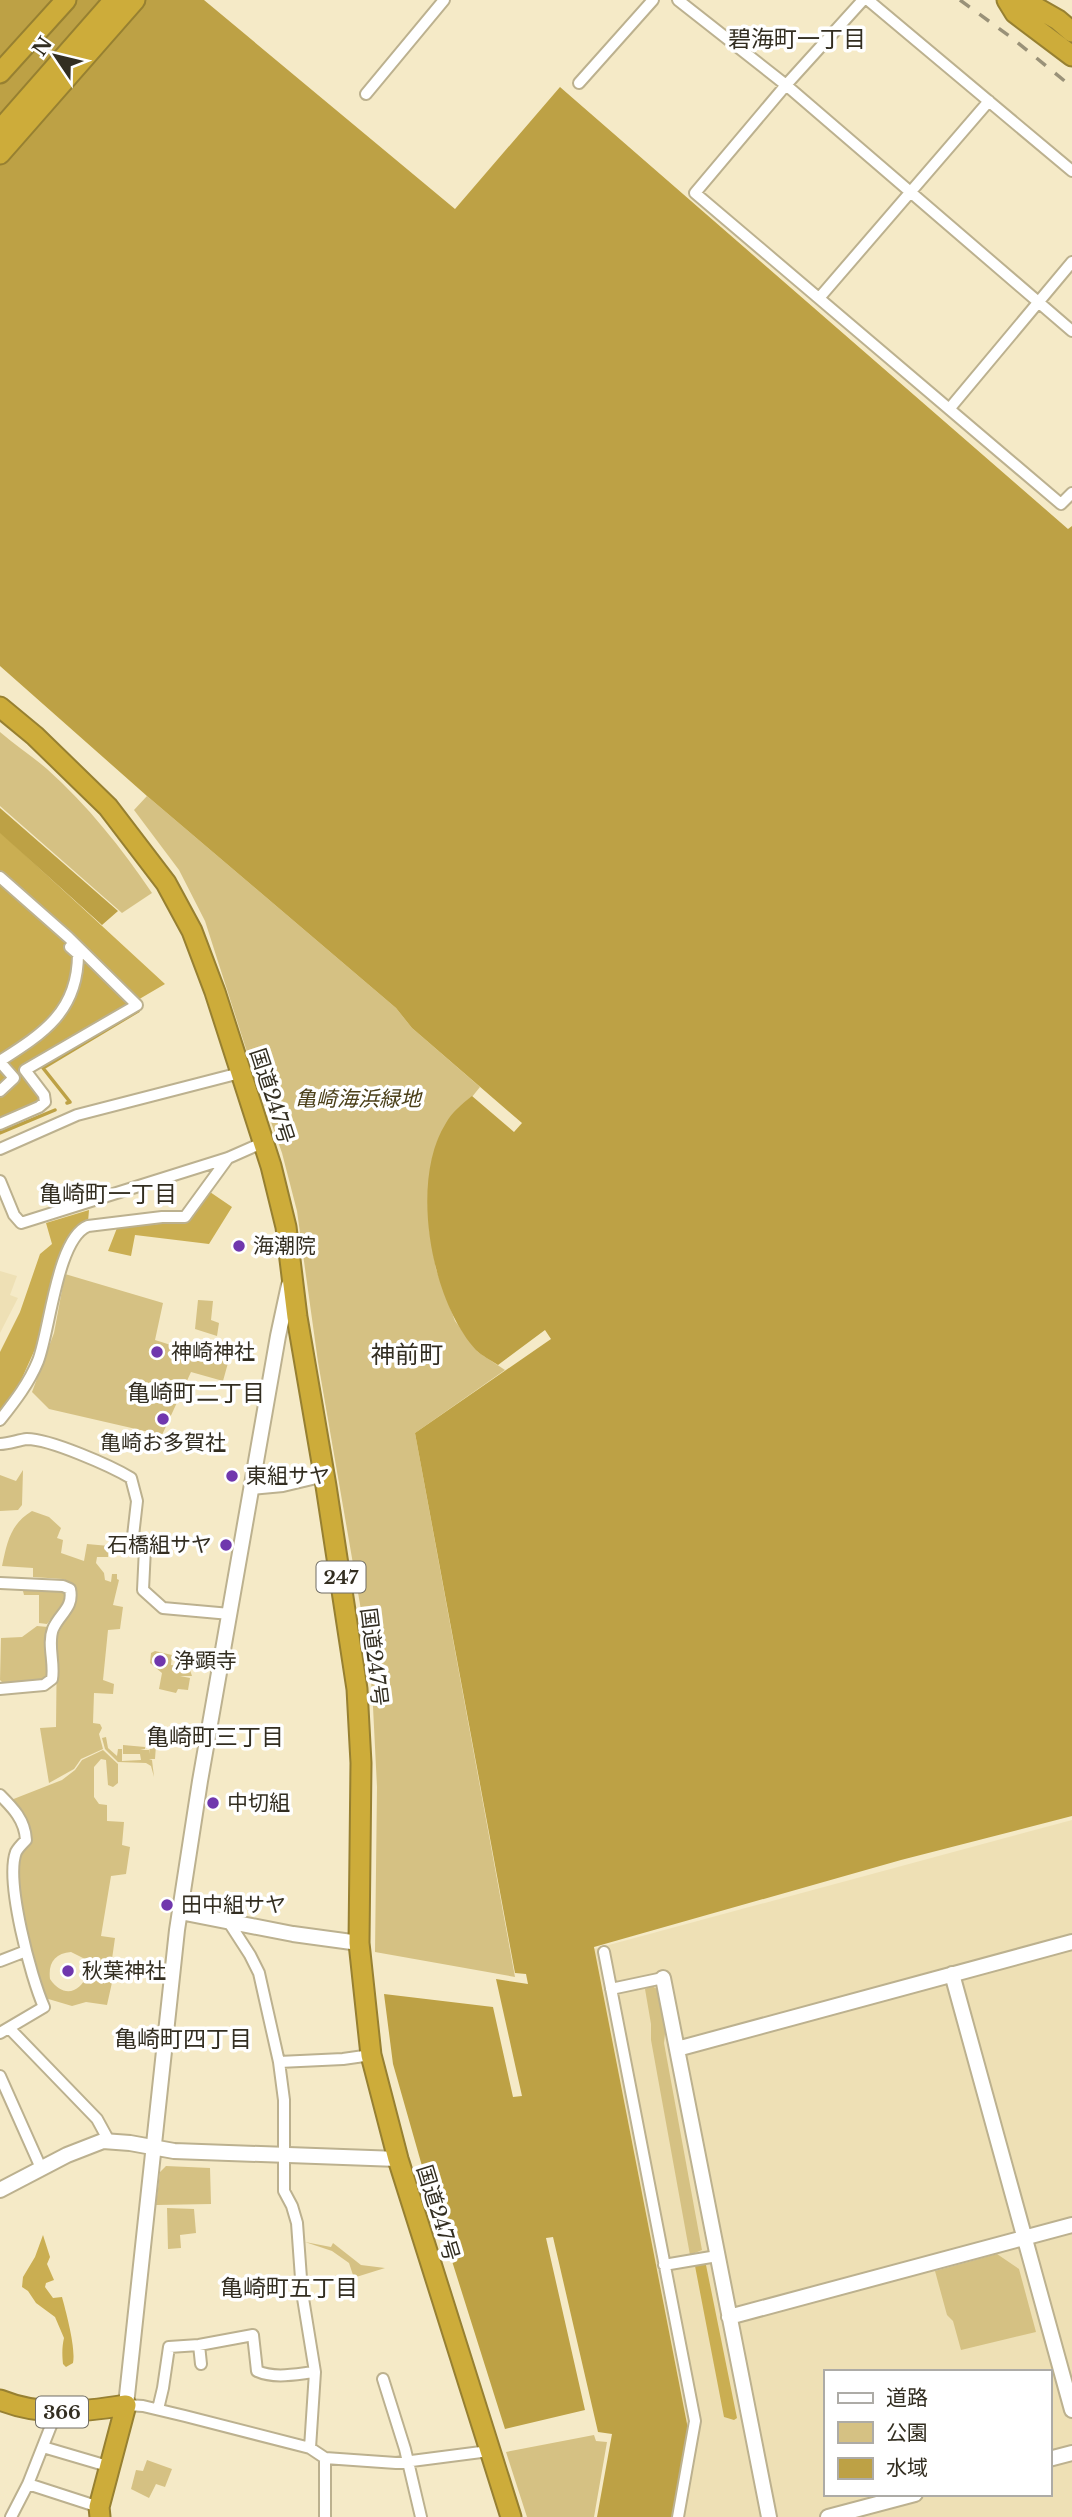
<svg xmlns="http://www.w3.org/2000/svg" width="1072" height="2517" font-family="'Libre Baskerville','Noto Sans JP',serif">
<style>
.built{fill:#eee0b5;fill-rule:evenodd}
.green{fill:#d5c183}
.forest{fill:#caae52}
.water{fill:#bda145}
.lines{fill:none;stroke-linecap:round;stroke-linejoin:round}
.stream{stroke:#bda145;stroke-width:3.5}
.street-casing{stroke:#bcb18f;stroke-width:14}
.secondary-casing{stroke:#bcb18f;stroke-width:18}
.highway-casing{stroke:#978031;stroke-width:23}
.street{stroke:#fff;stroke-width:10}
.secondary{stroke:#fff;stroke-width:14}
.highway{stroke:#cdac3a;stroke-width:19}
.rail{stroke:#999178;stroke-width:3.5;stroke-dasharray:12 12;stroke-linecap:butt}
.poi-dot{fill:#7037ad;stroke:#fff;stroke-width:2.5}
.labels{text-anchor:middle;stroke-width:7;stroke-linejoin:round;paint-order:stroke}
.shield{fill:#fff;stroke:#706d64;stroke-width:2}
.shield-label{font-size:19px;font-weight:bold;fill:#332e21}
.street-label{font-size:21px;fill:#332e21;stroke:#fff}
.park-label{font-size:21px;font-style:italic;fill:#4c4019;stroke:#fff}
.poi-label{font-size:21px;fill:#332e21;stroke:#fff;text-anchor:start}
.neighbourhood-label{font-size:23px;fill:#332e21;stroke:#fff}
.quarter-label{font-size:24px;fill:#332e21;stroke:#fff}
</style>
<rect width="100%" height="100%" fill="#f5eac7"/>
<path class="built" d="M0 1271 17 1276 10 1295 18 1298 0 1333Z
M1072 1820V2517H674L594 1949ZM825 2372H1049V2494H825Z"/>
<path class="green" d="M0 732C15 745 32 756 47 769 88 806 121 847 152 893L122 913 0 806Z
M147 796 396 1008 412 1028 480 1087 438 1139 431 1168 429 1228 436 1269 455 1321 478 1352 505 1370 415 1433 515 1977 375 1952 377 1787 373 1707 369 1656 318 1362 297 1211 282 1153 255 1077 205 921 179 870 134 810Z
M65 1274 163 1303 155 1340 228 1363 223 1381 191 1372 162 1435 49 1409 32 1392 54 1333Z
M198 1300 213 1301 211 1320 219 1323 217 1336 195 1329Z
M23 1470 22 1505 18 1510 0 1511V1475L16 1481Z
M32 1511 49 1517 61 1528 57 1538 63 1540 61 1553 84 1561 87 1544 109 1546 108 1557H97L96 1563 104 1573 105 1580 111 1582 112 1574H117V1579L119 1580 113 1605 123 1607 120 1629 108 1630 103 1680 114 1684 113 1694 94 1693 93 1723 100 1724 102 1728 99 1734 103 1749 81 1759 74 1769 49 1783 40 1728 56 1727 57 1637C65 1615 81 1610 73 1584L63 1579 33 1577V1568L2 1566C7 1543 10 1524 32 1511Z
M52 1590 65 1593 64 1602 47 1624 39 1623V1595H24L23 1591Z
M37 1626 48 1627 46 1639 48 1676 45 1680 3 1683 0 1680 1 1638 22 1637Z
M155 1651 172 1655 171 1665 183 1666 190 1670 192 1676H180L190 1678 188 1690 178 1689 176 1693 159 1689 162 1673 150 1663 151 1653Z
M106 1737 108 1748 117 1756 118 1749H122V1761L141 1760 140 1754H123V1745L145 1747V1749L140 1750H149V1754L150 1745H156L155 1759H149L152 1760 154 1777 151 1766 146 1763 118 1762 105 1749 102 1738Z
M103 1750 118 1764V1783L113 1787 108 1785 106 1760 101 1759 94 1767V1797L99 1804 107 1805V1821L124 1822 122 1845 130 1847 126 1874 111 1876 101 1936 115 1938 110 1973 88 1969 85 1959 71 1952C55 1953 48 1963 50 1979 63 1998 80 1994 88 1973L113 1978 107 2005 86 2002 72 2006 45 1998C36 1968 8 1880 21 1853 23 1848 28 1843 31 1840L11 1800 62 1780 75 1770 82 1760Z
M652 1986 657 1989 666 2024 664 2043 702 2250 690 2255 651 2040V2024L645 1989Z
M166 2166 210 2168 211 2204 156 2205 160 2172Z
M167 2208 194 2209 196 2233 180 2235 181 2248 168 2249Z
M305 2242 331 2247 333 2243 361 2265 385 2268 337 2283V2279L353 2275 349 2263 332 2251Z
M997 2254 1019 2269 1036 2332 961 2350 953 2321 947 2315 935 2271Z
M594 2435 596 2441 607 2442 594 2517H527L506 2452Z
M147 2460 172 2469 165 2487 156 2484 149 2498 131 2489 136 2470 143 2471Z"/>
<path class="forest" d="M0 832 165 984 27 1065 39 1097 37 1103 0 1120Z
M210 1192 232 1207 209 1244 135 1235 131 1256 108 1251 117 1228 189 1221Z
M89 1210 88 1222 71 1237 40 1338 14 1396 0 1415V1352L20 1312 40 1254 52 1244 46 1223Z
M43 2235 50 2257 47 2264 54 2280 46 2283 45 2287 53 2298 62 2297C66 2312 76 2348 73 2363L66 2367 63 2364C62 2354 62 2347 64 2338L55 2317 36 2303 28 2291 22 2287 23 2277 35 2257Z
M700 2264 706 2265 737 2418 734 2420 724 2417 695 2266Z"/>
<path class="water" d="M0 0H204L455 209 560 87 1068 529 1072 526V1816L901 1860 594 1947 688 2429 674 2517H597L612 2434 598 2432 553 2237 546 2238 585 2410 505 2429 422 2166 393 2064 384 1994 493 2007 513 2097 522 2096 496 1979 528 1984 526 1974 515 1973 415 1433 551 1339 545 1330 498 1365C491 1360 482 1356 476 1350 431 1301 409 1181 446 1123 452 1112 462 1104 472 1096L514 1132 522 1123 412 1028 396 1008 147 796 0 666Z
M0 808 118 911 102 925 0 833Z"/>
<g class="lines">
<path class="stream" d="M67 1103 70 1102 43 1068 138 1011
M0 1133 55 1110"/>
<defs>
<path id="street" d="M678 0 786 85 1072 331
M863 0 786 85 695 193 1061 504 1072 493
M868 0 1072 171
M579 83 653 0
M366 94 444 0
M820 297 989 101
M950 408 1072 262
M0 877 68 937 137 1005 25 1070 44 1095 45 1102 39 1107 0 1124
M0 1061C44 1033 78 1011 78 954L70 947
M0 1062 14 1078 0 1091
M0 1149 77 1115 240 1073
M0 1181 14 1215 21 1223 228 1158 262 1143
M0 1420C15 1401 29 1383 38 1361 50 1330 57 1238 88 1226L162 1217H185L228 1158
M0 1444C9 1444 18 1440 27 1439 50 1439 111 1466 131 1478L137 1501 132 1545 145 1548 143 1590 163 1608 230 1614
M251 1489 283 1486 325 1476
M0 1583 63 1586 70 1589C74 1608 60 1613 53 1629 47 1644 55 1663 52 1679L44 1685 0 1689
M0 1795C13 1808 25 1820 26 1840 23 1843 18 1848 16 1852 5 1881 31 1978 44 2007L0 2033
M228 1921 250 1955 259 1973 279 2062 284 2100V2191L292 2206 297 2223 302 2292 315 2372 310 2448
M604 1952 695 2421 678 2517
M0 1961 26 1951
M611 1989 663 1978
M9 2028 97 2119 109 2141
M279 2062 343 2059 371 2055
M0 2076 41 2168
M664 2265 717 2256
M199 2345 201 2364
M383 2379 405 2449 421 2517
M126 2405 143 2406 185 2416 310 2448 325 2458 396 2463 489 2451
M158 2409 163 2388 169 2347 199 2345 253 2335 257 2371C275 2379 296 2374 315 2372
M43 2447 111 2467
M325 2458V2517
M28 2484 99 2507
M11 2517 28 2484 56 2413"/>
<path id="secondary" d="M180 1912 293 1934 359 1943
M952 1974 1072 2410
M663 1978 769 2517
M677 2049 1072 1942
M0 2190 67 2155 103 2141 130 2143 174 2151 398 2159
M729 2317 1072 2225
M126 2405 177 1930 200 1781 278 1336 289 1285
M1049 2459 1072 2453
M828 2517 915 2494"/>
<path id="highway" d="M1007 0 1015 13 1072 56
M1023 0 1058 20 1072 32
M0 73 66 0
M0 130 114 0
M0 154 135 0
M0 707 35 736 108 807 166 883 192 931 215 992 271 1166 286 1227 297 1317 326 1486 357 1689 361 1763 359 1943 371 2055 398 2159 511 2517
M0 2400C42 2417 82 2412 126 2405L99 2507 100 2517"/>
</defs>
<use href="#street" class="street-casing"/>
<use href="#secondary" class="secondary-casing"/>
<use href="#highway" class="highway-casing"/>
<use href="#street" class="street"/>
<use href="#secondary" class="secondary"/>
<use href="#highway" class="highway"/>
<path class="rail" d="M960 0 1012 38 1072 87"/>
</g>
<g class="poi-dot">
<circle cx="239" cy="1246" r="7"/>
<circle cx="157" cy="1352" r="7"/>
<circle cx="163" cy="1419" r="7"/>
<circle cx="232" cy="1476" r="7"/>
<circle cx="226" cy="1545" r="7"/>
<circle cx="160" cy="1661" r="7"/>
<circle cx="213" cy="1803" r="7"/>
<circle cx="167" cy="1905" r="7"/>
<circle cx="68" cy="1971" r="7"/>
</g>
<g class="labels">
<g class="shield">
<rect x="316.5" y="1561.5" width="49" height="31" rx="5"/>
<rect x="36" y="2396.5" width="52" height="31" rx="5"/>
</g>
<g class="shield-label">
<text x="341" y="1584">247</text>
<text x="62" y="2419">366</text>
</g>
<g class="street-label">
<text transform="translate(272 1096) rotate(72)" y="7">国道247号</text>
<text transform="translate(374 1657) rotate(83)" y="7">国道247号</text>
<text transform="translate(438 2213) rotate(73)" y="7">国道247号</text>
</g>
<g class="park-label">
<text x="358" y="1106">亀崎海浜緑地</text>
</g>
<g class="poi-label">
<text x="253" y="1253">海潮院</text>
<text x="171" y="1359">神崎神社</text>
<text x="163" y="1450" text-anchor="middle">亀崎お多賀社</text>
<text x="246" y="1483">東組サヤ</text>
<text x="212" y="1552" text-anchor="end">石橋組サヤ</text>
<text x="174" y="1668">浄顕寺</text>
<text x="227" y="1810">中切組</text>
<text x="181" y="1912">田中組サヤ</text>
<text x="82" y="1978">秋葉神社</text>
</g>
<g class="neighbourhood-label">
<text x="797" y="47">碧海町一丁目</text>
<text x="108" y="1202">亀崎町一丁目</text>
<text x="196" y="1401">亀崎町二丁目</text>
<text x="215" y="1745">亀崎町三丁目</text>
<text x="183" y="2047">亀崎町四丁目</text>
<text x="289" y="2296">亀崎町五丁目</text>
</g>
<g class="quarter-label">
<text x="407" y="1363">神前町</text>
</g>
</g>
<rect x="824" y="2370" width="228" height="126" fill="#ffffff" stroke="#adaba6" stroke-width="2"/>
<rect x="838" y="2393" width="35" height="10" fill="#ffffff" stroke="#adaba6" stroke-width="2"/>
<text x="886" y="2405" font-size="21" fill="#332e21">道路</text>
<rect x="838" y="2422" width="35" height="21" fill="#d5c183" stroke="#adaba6" stroke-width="2"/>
<text x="886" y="2440" font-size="21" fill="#332e21">公園</text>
<rect x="838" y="2458" width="35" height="21" fill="#bda145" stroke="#adaba6" stroke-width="2"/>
<text x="886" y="2475" font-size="21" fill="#332e21">水域</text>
<g transform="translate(56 56) rotate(305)" stroke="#ffffff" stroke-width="5" paint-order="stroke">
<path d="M0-5L12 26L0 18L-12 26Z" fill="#332e21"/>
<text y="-10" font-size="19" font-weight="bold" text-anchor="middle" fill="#332e21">N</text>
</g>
</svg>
